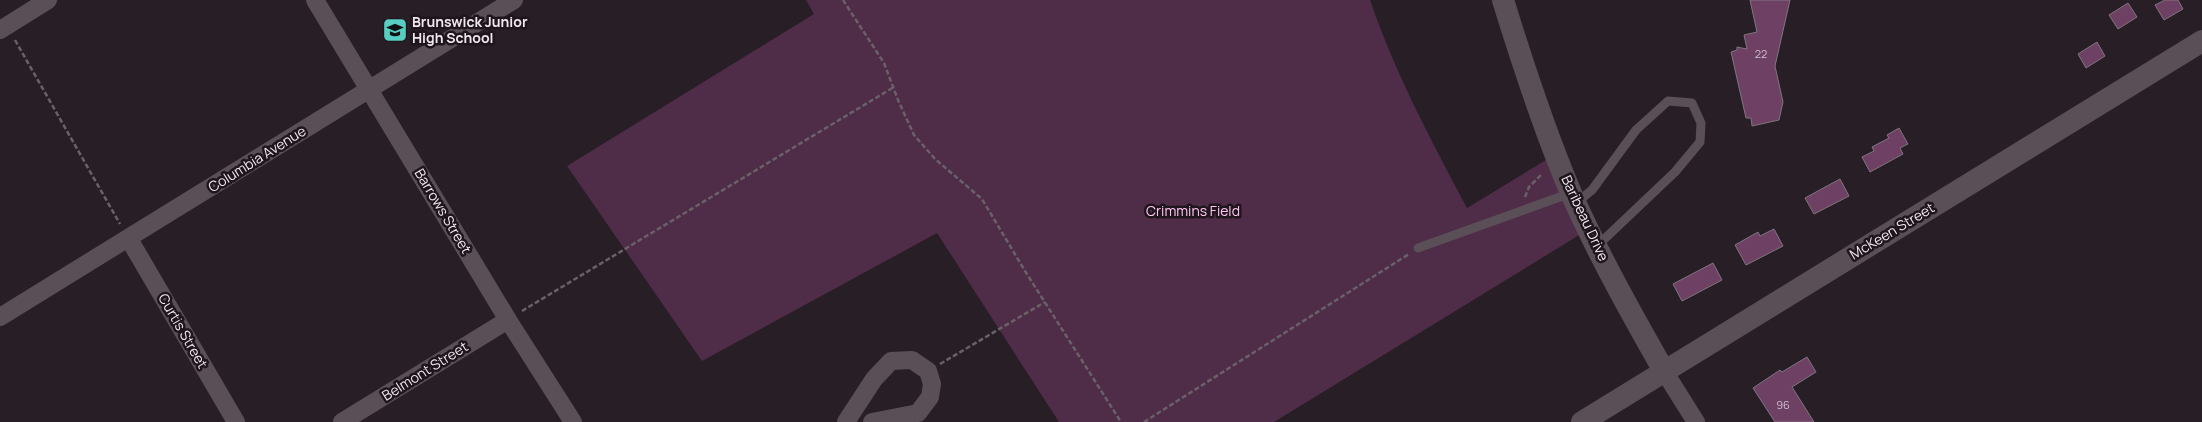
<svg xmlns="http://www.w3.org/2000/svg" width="2202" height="422" font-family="Manrope,sans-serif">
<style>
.green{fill:#4f2c48}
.building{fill:#6e4164;stroke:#81757e}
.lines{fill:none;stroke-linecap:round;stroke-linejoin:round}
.path{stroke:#6a6168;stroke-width:2.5;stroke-dasharray:5 2.5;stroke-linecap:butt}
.service{stroke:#5b4f57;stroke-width:9}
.minor{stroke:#5b4f57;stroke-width:18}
.tertiary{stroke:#5b4f57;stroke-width:22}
.labels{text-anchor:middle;stroke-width:5;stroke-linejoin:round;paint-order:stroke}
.number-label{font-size:11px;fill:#cfbecb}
.poi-label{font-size:14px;font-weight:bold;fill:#efe8ed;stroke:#1f151c;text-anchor:start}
.street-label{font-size:14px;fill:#efe8ed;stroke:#1f151c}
.park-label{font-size:14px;fill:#ffc4f0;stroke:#1f151c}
</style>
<rect width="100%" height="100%" fill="#281e26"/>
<path class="green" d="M806 0H1370C1395 73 1431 140 1467 208L1546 160 1581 234 1274 422H1059L937 233 702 361 567 166 814 14Z"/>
<path class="building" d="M1750 0H1790L1775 66 1783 102 1779 120 1752 126 1751 118H1746L1731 52 1737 50V47L1747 49 1744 35 1757 32Z
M2165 0H2178L2183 9 2164 20 2155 5Z
M2128 3 2137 17 2118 29 2109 15Z
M2097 42 2105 56 2086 68 2078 54Z
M1899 128 1908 144 1900 148 1903 154 1870 172 1862 157 1874 151 1872 147 1889 138 1887 135Z
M1840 179 1849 196 1814 214 1805 198Z
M1774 229 1783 246 1746 265 1735 245 1758 232 1760 236Z
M1713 263 1722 280 1682 301 1673 284Z
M1807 357 1816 372 1792 387 1814 422H1775L1753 388 1780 370 1782 372Z"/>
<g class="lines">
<path class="path" d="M843 0 884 63 898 100 914 135 935 159 982 199 1025 271 1121 422
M15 40 120 224
M1525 197 1529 187 1542 174
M522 311 894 87
M940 364 1045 302
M1144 422 1409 254"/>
<path class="service" d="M1576 203 1592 190 1636 130 1668 101 1692 103 1701 123 1700 142 1675 172 1597 246
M1418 248 1571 193"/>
<path class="minor" d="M315 0 508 320 573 422
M0 30 48 0
M129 239 236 422
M0 317 514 0
M1664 371 1696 422
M342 422 508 320
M846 422 874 379 891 361 912 360 928 371 932 384 930 397 918 413 872 422"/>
<path class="tertiary" d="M1503 0C1523 65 1544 130 1571 193 1598 254 1631 313 1664 371
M1582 422 2202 41"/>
</g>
<defs>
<symbol id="school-square" viewBox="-11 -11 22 22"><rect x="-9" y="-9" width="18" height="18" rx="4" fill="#57cec1" stroke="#1f151c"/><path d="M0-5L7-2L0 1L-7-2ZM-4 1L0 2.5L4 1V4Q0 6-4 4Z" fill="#111"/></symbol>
</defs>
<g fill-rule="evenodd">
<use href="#school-square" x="381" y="16" width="28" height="28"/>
</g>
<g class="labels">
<g class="number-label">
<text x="1761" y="58">22</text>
<text x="1783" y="409">96</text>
</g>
<g class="poi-label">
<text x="412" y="27">Brunswick Junior<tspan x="412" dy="16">High School</tspan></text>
</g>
<g class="street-label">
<text transform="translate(257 159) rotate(-32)" y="5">Columbia Avenue</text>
<text transform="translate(443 211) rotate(59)" y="5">Barrows Street</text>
<text transform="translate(1585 218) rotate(65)" y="5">Baribeau Drive</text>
<text transform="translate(1892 231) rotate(-31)" y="5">McKeen Street</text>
<text transform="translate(183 331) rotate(60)" y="5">Curtis Street</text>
<text transform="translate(425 371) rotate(-32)" y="5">Belmont Street</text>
</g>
<g class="park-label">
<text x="1193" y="216">Crimmins Field</text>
</g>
</g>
</svg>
